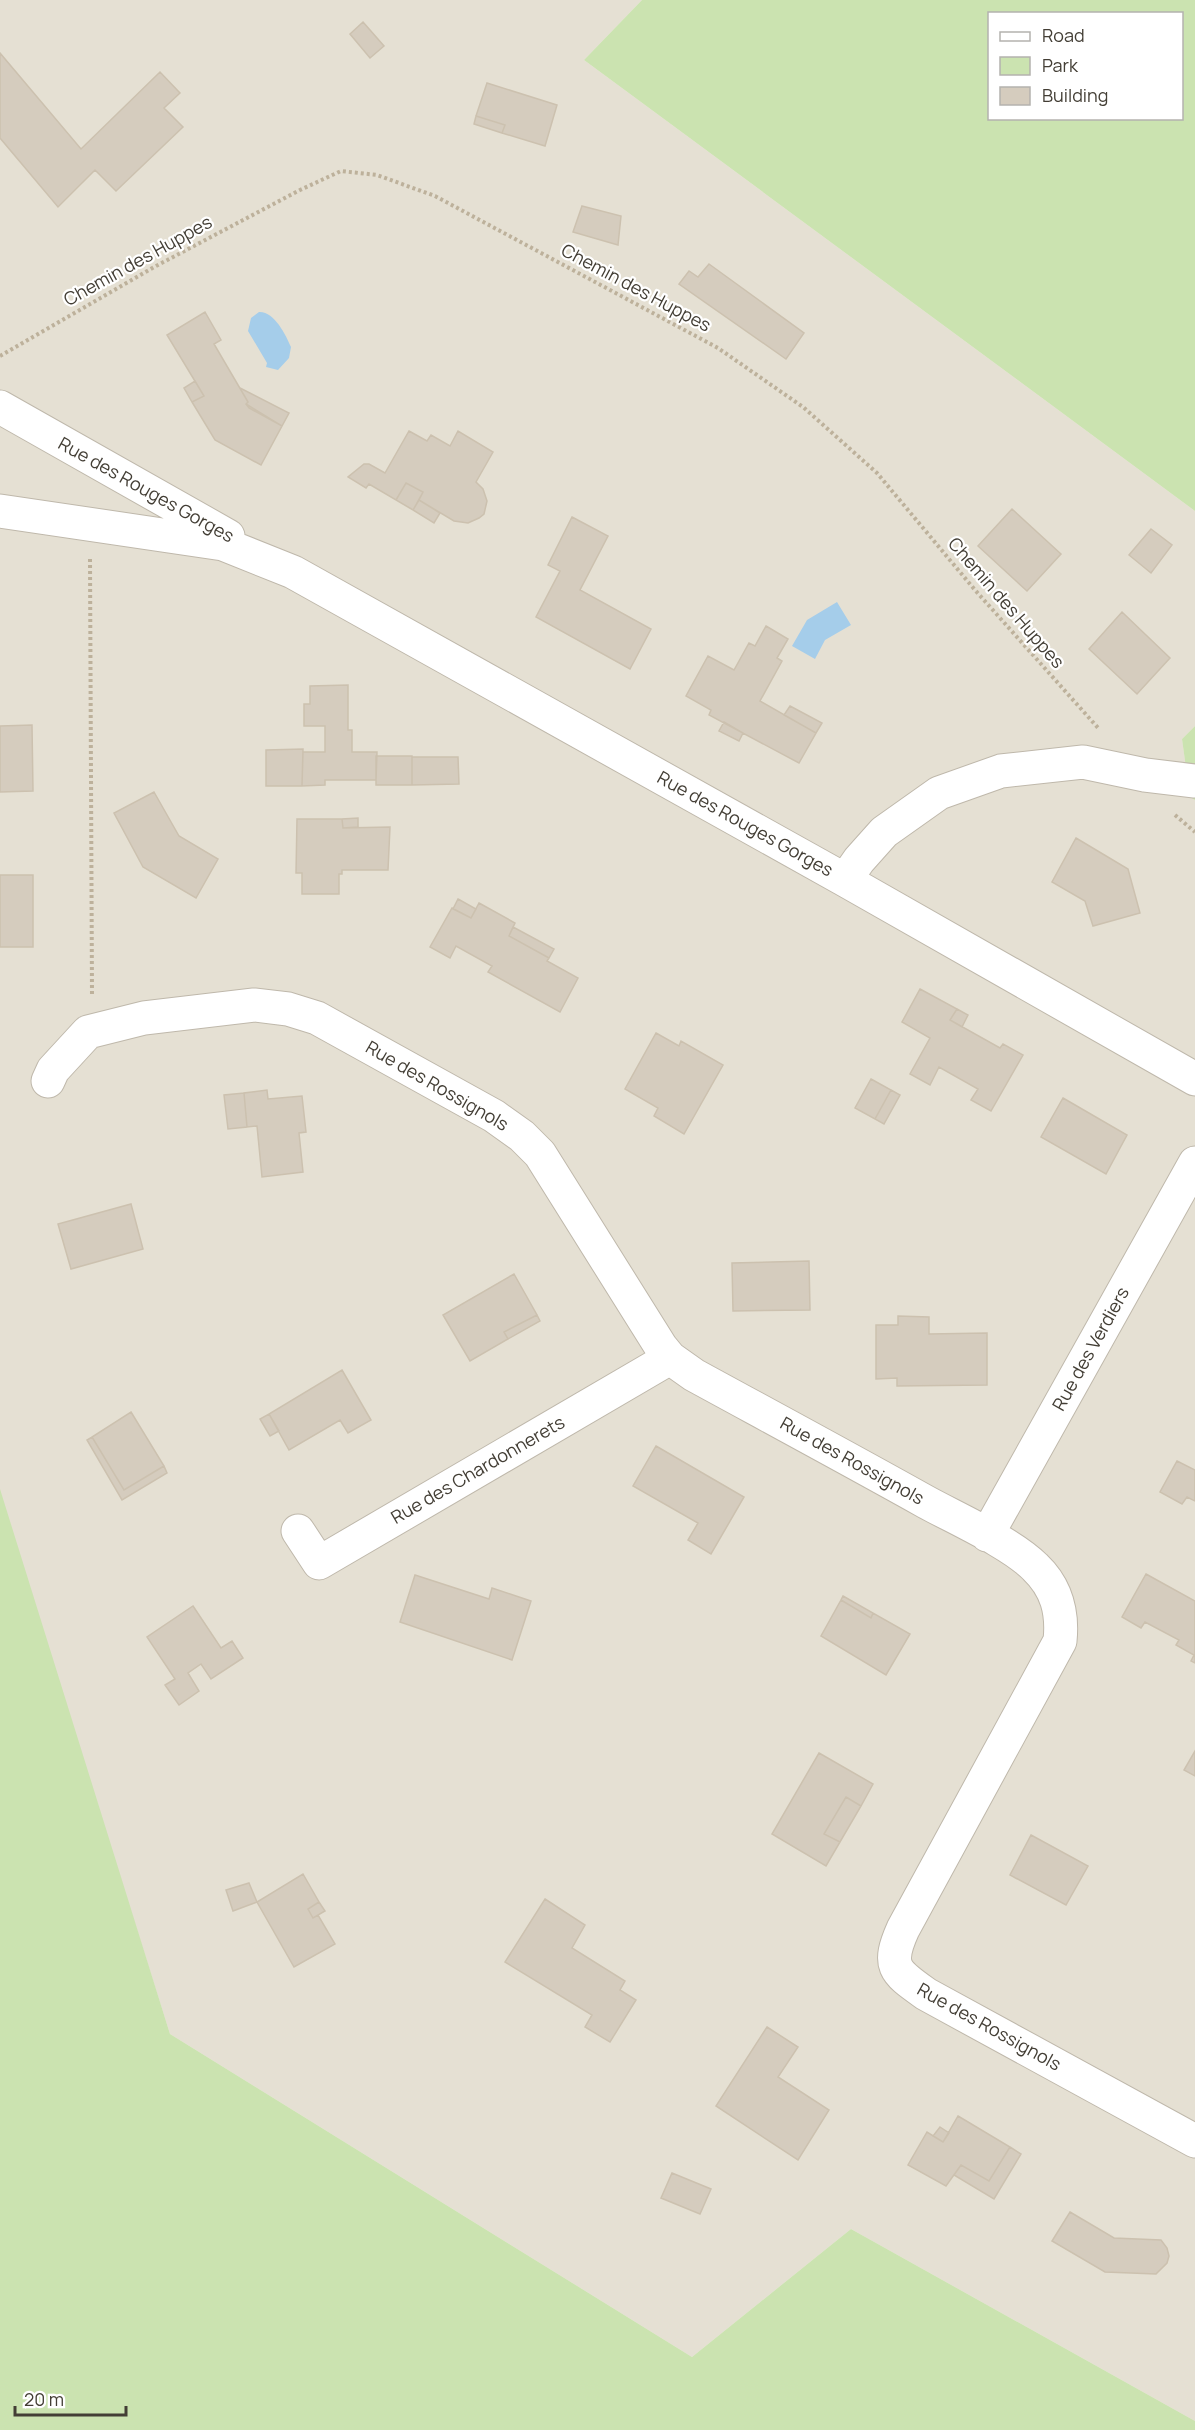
<svg xmlns="http://www.w3.org/2000/svg" width="1195" height="2430" font-family="Manrope,sans-serif">
<style>
.residential{fill:#e5e0d3}
.green{fill:#cbe3b0;fill-rule:evenodd}
.water{fill:#a5cdea}
.building{fill:#d5ccbe;stroke:#ccc1af;stroke-width:1.5}
.lines{fill:none;stroke-linecap:round;stroke-linejoin:round}
.street-casing{stroke:#bfb8ab;stroke-width:35}
.path{stroke:#bdb19b;stroke-width:4;stroke-dasharray:3 3;stroke-linecap:butt}
.street{stroke:#fff;stroke-width:33}
.labels{text-anchor:middle;stroke-width:4.5;stroke-linejoin:round;paint-order:stroke}
.street-label{font-size:18px;fill:#433e35;stroke:#fff}
</style>
<rect width="100%" height="100%" fill="#f1eee5"/>
<path class="residential" d="M0 0H642L584 60 1195 511V726L1182 739 1190 796 1195 800V2421L851 2229 692 2357 170 2034 0 1497Z"/>
<path class="green" d="M642 0H1195V511L584 60ZM990 14H1182V118H990Z
M1195 726V800L1190 797 1182 739Z
M0 1489 170 2034 692 2357 851 2229 1195 2421V2430H0Z"/>
<path class="water" d="M259 312C274 311 286 335 291 347L289 358 278 370 266 367 267 363 248 331 251 318Z
M837 602 851 625 825 640 815 659 792 646 807 620Z"/>
<path class="building" d="M363 22 384 46 370 58 350 34Z
M0 53 81 149 160 72 180 93 164 108 183 127 116 191 95 170 58 207 0 138Z
M487 83 557 105 545 146 502 133 505 125 476 116Z
M476 116 505 125 502 133 474 124Z
M582 206 621 216 618 245 573 232Z
M709 264 804 333 786 359 679 284 689 271 698 277Z
M205 312 221 340 214 344 248 402 246 404 282 426 261 465 215 440 192 402 204 396 167 335Z
M195 381 204 396 192 402 184 388Z
M240 388 289 413 282 426 249 408 246 404 248 402Z
M409 431 427 441 431 435 450 446 458 431 493 452 476 482 483 489 487 501 484 514 479 518 468 523 454 521 419 500 423 492 406 483 396 500 369 484 366 488 348 477 364 464H369L385 473Z
M406 483 423 492 413 510 396 500Z
M419 500 440 513 434 523 413 510Z
M1012 509 1061 554 1027 591 978 546Z
M572 517 608 536 580 590 651 629 630 669 536 617 560 571 548 565Z
M1151 529 1172 545 1151 573 1129 555Z
M1122 612 1170 658 1137 694 1089 649Z
M766 626 788 639 777 658 782 661 760 701 816 733 799 763 709 715 711 710 686 696 708 656 734 670 749 643 755 646Z
M348 685V730H352V752H377L376 780H325V785L302 786 303 752H325V726H304V704H310V686Z
M790 706 822 723 816 733 784 715Z
M724 722 743 733 739 741 719 731Z
M32 725 33 791 0 792V726Z
M303 749 302 786H266V750Z
M376 756H412V785H376Z
M412 757H458L459 784 412 785Z
M154 792 179 836 218 859 196 898 143 867 114 813Z
M358 818V827L343 828 342 819Z
M297 819H342L343 828 390 827 388 870H342V874H339V894H302V873H296Z
M1076 838 1128 869 1140 913 1093 926 1085 901 1052 882Z
M0 875H33V947H0Z
M458 899 476 909 471 918 453 909Z
M479 903 515 923 509 936 549 958 547 961 578 978 560 1012 488 972 492 966 456 946 450 958 430 947 452 908 471 918Z
M513 927 554 949 549 958 509 936Z
M920 989 957 1009 950 1020 1000 1048 1003 1044 1023 1055 991 1111 971 1100 978 1089 939 1067 930 1085 910 1074 930 1038 902 1022Z
M957 1009 968 1015 962 1027 950 1020Z
M656 1033 679 1046 681 1041 723 1065 684 1134 654 1116 658 1108 625 1089Z
M871 1079 891 1090 875 1119 855 1108Z
M267 1090 268 1099 302 1096 306 1132 299 1133 303 1172 262 1177 257 1126 247 1127 244 1093Z
M891 1090 900 1095 884 1124 875 1119Z
M244 1093 247 1127 228 1129 224 1095Z
M1063 1098 1127 1135 1106 1174 1041 1137Z
M131 1204 143 1249 71 1269 58 1224Z
M809 1261 810 1310 733 1311 732 1263Z
M514 1274 537 1315 504 1332 508 1339 470 1361 443 1315Z
M537 1315 540 1321 508 1339 504 1332Z
M898 1316 929 1317V1334L987 1333V1385L897 1386V1378L876 1379V1325H898Z
M342 1370 371 1420 348 1433 340 1420 289 1450 269 1414Z
M131 1412 164 1466 124 1490 92 1437Z
M269 1414 279 1431 270 1436 260 1419Z
M92 1437 124 1490 164 1466 167 1473 122 1500 87 1440Z
M656 1446 744 1497 711 1554 688 1540 698 1523 633 1486Z
M1177 1461 1195 1470V1501L1187 1497 1182 1504 1160 1492Z
M1146 1574 1195 1601V1663L1191 1661 1194 1655 1176 1645 1179 1640 1145 1622 1141 1628 1122 1617Z
M415 1575 489 1599 492 1588 531 1601 512 1660 400 1622Z
M843 1596 873 1613 871 1618 841 1600Z
M841 1600 871 1618 873 1613 910 1634 886 1675 821 1636Z
M193 1606 221 1648 232 1641 243 1658 211 1679 201 1664 188 1673 199 1691 179 1705 165 1685 175 1679 147 1637Z
M1195 1751V1776L1184 1770Z
M819 1753 873 1784 861 1806 846 1797 824 1834 840 1842 826 1866 772 1834Z
M846 1797 861 1806 840 1842 824 1834Z
M1031 1835 1088 1866 1066 1905 1010 1875Z
M303 1874 319 1902 308 1909 313 1918 318 1915 335 1944 294 1967 257 1902Z
M249 1883 257 1902 233 1911 226 1890Z
M545 1899 585 1925 572 1948 625 1981 620 1990 636 2000 610 2042 585 2027 592 2015 505 1962Z
M319 1902 325 1911 313 1918 308 1909Z
M767 2027 798 2047 778 2077 829 2110 798 2160 716 2106Z
M958 2116 1010 2147 989 2181 961 2165 946 2186 908 2165 927 2132 943 2142Z
M940 2127 949 2133 943 2142 933 2136Z
M1010 2147 1021 2154 994 2199 954 2175 961 2165 989 2181Z
M672 2173 711 2189 700 2214 661 2198Z
M1070 2212 1114 2238 1161 2240 1167 2248 1169 2256 1167 2263 1156 2274 1105 2272 1052 2241Z"/>
<g class="lines">
<defs>
<path id="street" d="M0 407 228 536
M0 511 223 544 293 572 845 880 1195 1079
M845 880 859 860 884 832 939 793 1001 771 1083 762 1145 775 1195 781
M48 1081 53 1070 88 1032 144 1018 254 1005 288 1009 317 1018 494 1116 522 1136 540 1154 661 1347 670 1358 694 1375C771 1417 849 1459 926 1502 957 1519 1011 1543 1035 1567 1057 1588 1063 1612 1060 1641L903 1929C886 1967 895 1972 926 1994L1195 2141
M298 1531 319 1563 670 1358
M987 1535 1195 1163"/>
</defs>
<use href="#street" class="street-casing"/>
<path class="path" d="M0 356 156 266 300 190 341 171 377 175 435 196 718 348 803 407 877 473 975 590 1099 729
M90 559 92 995
M1175 815 1195 832"/>
<use href="#street" class="street"/>
</g>
<g class="labels">
<g class="street-label">
<text transform="translate(138 261) rotate(-29)" y="6">Chemin des Huppes</text>
<text transform="translate(636 288) rotate(28)" y="6">Chemin des Huppes</text>
<text transform="translate(146 490) rotate(29)" y="6">Rue des Rouges Gorges</text>
<text transform="translate(1006 603) rotate(49)" y="6">Chemin des Huppes</text>
<text transform="translate(745 824) rotate(29)" y="6">Rue des Rouges Gorges</text>
<text transform="translate(437 1086) rotate(30)" y="6">Rue des Rossignols</text>
<text transform="translate(1091 1349) rotate(-61)" y="6">Rue des Verdiers</text>
<text transform="translate(852 1461) rotate(29)" y="6">Rue des Rossignols</text>
<text transform="translate(478 1470) rotate(-30)" y="6">Rue des Chardonnerets</text>
<text transform="translate(989 2027) rotate(29)" y="6">Rue des Rossignols</text>
</g>
</g>
<rect x="988" y="12" width="195" height="108" fill="#ffffff" stroke="#b4b2ae" stroke-width="1.5"/>
<rect x="1000" y="32" width="30" height="9" fill="#ffffff" stroke="#b4b2ae" stroke-width="1.5"/>
<text x="1042" y="42" font-size="18" fill="#433e35">Road</text>
<rect x="1000" y="57" width="30" height="18" fill="#cbe3b0" stroke="#b4b2ae" stroke-width="1.5"/>
<text x="1042" y="72" font-size="18" fill="#433e35">Park</text>
<rect x="1000" y="87" width="30" height="18" fill="#d5ccbe" stroke="#b4b2ae" stroke-width="1.5"/>
<text x="1042" y="102" font-size="18" fill="#433e35">Building</text>
<path d="M15 2406v9h111v-9" fill="none" stroke="#433e35" stroke-width="3"/>
<text x="24" y="2406" font-size="18" fill="#433e35" stroke="#ffffff" stroke-width="4.5" paint-order="stroke">20 m</text>
</svg>
